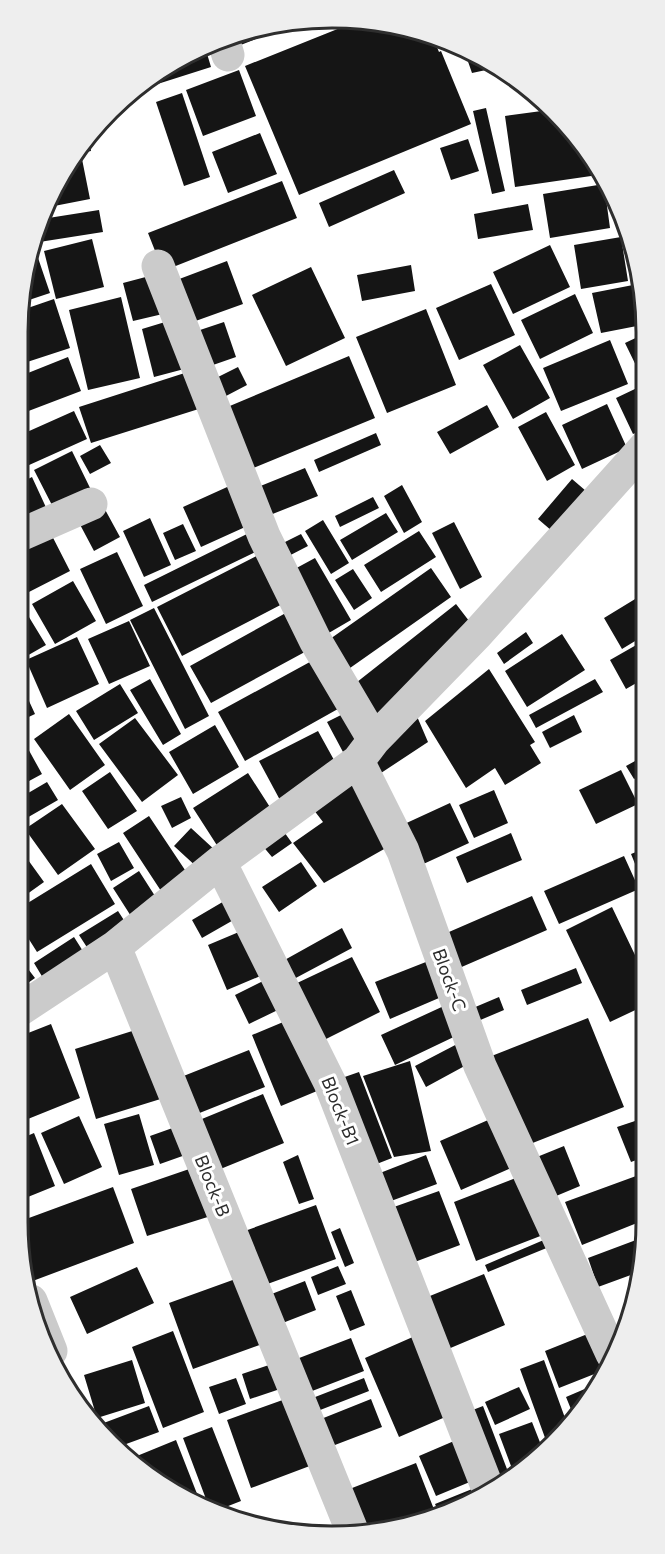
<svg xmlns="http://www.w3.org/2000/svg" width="665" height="1554" font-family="Commissioner,sans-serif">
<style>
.building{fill:#151515}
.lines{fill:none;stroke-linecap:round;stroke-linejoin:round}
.street{stroke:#cbcbcb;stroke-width:33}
.labels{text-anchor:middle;stroke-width:6;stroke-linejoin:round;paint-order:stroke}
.street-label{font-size:18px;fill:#2e2e2e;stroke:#fff}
.rim{fill:none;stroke:#2e2e2e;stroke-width:3}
</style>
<rect width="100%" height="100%" fill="#fff"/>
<path class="building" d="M350 24 432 35 439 52 441 51 471 124 299 195 245 66Z
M284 26V28L233 48 230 41Z
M205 47 211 67 145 88 194 50Z
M464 50 482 59 486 70 472 73Z
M239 70 256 116 203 136 186 90Z
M182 93 210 177 184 186 156 102Z
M486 108 505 191 492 194 473 111Z
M549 110 582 141 597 167 598 175 515 187 505 116Z
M260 133 277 174 228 193 212 152Z
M89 138 91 151 80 153Z
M468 139 479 171 451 180 440 148Z
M82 159 90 199 49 207 76 160Z
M394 170 405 193 329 227 319 203Z
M282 181 297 218 163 271 148 233Z
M604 184 610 228 550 238 543 194Z
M612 194 623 212 638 269 634 270Z
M528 204 533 230 478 239 474 214Z
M99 210 103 232 33 243 35 231 42 219Z
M621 237 628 281 581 289 574 245Z
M92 239 104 287 56 299 44 251Z
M550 245 570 287 513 314 493 272Z
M36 252 50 293 23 302 31 254Z
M227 261 243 304 190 323 174 281Z
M411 265 415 291 362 301 357 275Z
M311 267 345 338 286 366 252 295Z
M157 274 167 313 133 321 123 283Z
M491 284 515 335 459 360 436 308Z
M633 285 642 325 601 333 592 293Z
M575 294 593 333 540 359 521 320Z
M121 297 140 378 88 390 69 310Z
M54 299 70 348 18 365V332L22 310Z
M426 309 456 385 387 413 356 337Z
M175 319 188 368 154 377 142 329Z
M224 322 236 357 213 365 200 330Z
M644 334 645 384 625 343Z
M610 340 628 384 561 411 543 368Z
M520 345 550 398 513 419 483 365Z
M349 356 375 418 251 469 225 408Z
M68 357 81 391 18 415V377Z
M238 367 247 385 226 396 216 378Z
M194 370 205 407 91 443 79 407Z
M637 388 645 404V429L633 434 616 398Z
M607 404 627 448 582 469 562 425Z
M487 405 499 427 450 454 437 432Z
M74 411 87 439 18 470V436Z
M546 412 575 465 547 481 518 427Z
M376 433 381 445 319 472 314 460Z
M100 445 111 463 90 474 80 456Z
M72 451 92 492 55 511 34 470Z
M305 468 318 496 270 515 258 487Z
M32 477 50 516 33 525 18 494V484Z
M572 479 586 491 552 531 538 519Z
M236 483 254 523 201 547 183 507Z
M402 485 422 522 404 533 384 496Z
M373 497 379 508 340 527 335 516Z
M102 504 120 537 94 551 76 517Z
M386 513 398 532 352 560 340 540Z
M150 518 171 565 144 577 123 531Z
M323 520 349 563 331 574 305 531Z
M454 522 482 577 460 589 432 533Z
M183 524 196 551 175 560 163 533Z
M47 526 70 571 27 593 18 576V541Z
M257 529 266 547 152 602 144 585Z
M419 531 436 557 381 592 364 565Z
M301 534 308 546 279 561 273 548Z
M266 551 292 599 182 656 157 607Z
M117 552 143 606 106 624 80 569Z
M315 558 351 620 327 634 291 571Z
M431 568 451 597 350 668 330 639Z
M353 569 372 598 354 610 335 580Z
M73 581 96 621 55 644 32 604Z
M645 593V635L622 649 604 618Z
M18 599 46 645 18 661Z
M456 604 476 630 377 723 352 686Z
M154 608 209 716 185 729 130 620Z
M293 609 314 647 211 703 190 666Z
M129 621 150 666 109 684 88 639Z
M526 632 533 643 504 664 497 653Z
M562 634 585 670 527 707 505 671Z
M77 637 99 684 47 708 26 660Z
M645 640V678L626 689 610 660Z
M319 657 345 705 245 761 218 712Z
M489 669 535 742 530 745 541 763 505 785 495 768 466 788 425 721Z
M18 677 35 714 18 722Z
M150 679 181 734 163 745 130 690Z
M595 679 603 692 536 728 529 715Z
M120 684 138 713 94 740 76 711Z
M413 707 428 742 381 773 369 755Z
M351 710 368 740 343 752 327 722Z
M69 714 105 765 70 790 34 739Z
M574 715 582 732 550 748 542 732Z
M135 718 178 775 142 802 99 744Z
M215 725 239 767 193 794 169 752Z
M318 731 339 769 280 800 259 761Z
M26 745 42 774 18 787V749Z
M646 755V773L634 779 626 766Z
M621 770 638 804 596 824 579 790Z
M110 772 137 811 108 829 82 791Z
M356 772 393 844 324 883 293 843 323 822 310 805Z
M248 773 275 815 220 850 193 808Z
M47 782 58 800 18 823V799Z
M494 790 508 823 474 838 459 805Z
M181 797 191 818 172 828 161 806Z
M450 803 469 843 419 866 400 826Z
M62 804 95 849 58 875 25 829Z
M149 816 189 876 163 894 123 833Z
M191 828 216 851 199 869 174 846Z
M282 829 292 843 272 857 261 844Z
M511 833 522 860 467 883 456 857Z
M119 842 134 868 111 881 97 854Z
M18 846 44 882 23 897 18 890Z
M646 848V885L644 886 631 854Z
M624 856 639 889 559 924 544 891Z
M301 862 317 886 279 912 262 887Z
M91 864 115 904 37 952 18 922V909Z
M139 871 162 907 136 924 113 888Z
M532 896 547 930 457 969 442 935Z
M226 900 237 918 202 938 192 920Z
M612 907 646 978V1005L610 1022 566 930Z
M118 911 131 931 92 955 79 935Z
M342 928 352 948 292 980 281 962Z
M246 929 265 974 227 990 208 945Z
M74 937 86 956 46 983 34 963Z
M352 957 380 1012 324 1040 295 984Z
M431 960 446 995 390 1019 375 982Z
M25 965 35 978 18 990V970Z
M576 968 582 983 527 1005 521 990Z
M269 978 284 1007 249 1024 235 995Z
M499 997 504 1010 478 1021 473 1008Z
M446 1005 460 1034 395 1065 381 1035Z
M588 1018 624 1107 525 1146 489 1057Z
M288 1020 317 1091 281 1106 252 1035Z
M51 1024 80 1098 18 1123V1037Z
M145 1027 167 1097 96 1119 75 1049Z
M461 1042 472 1062 426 1087 415 1066Z
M249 1050 265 1087 197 1114 181 1077Z
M410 1061 431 1151 394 1157 363 1076Z
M359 1072 392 1158 369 1167 336 1080Z
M263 1094 284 1143 218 1170 197 1121Z
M139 1114 154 1165 119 1175 104 1124Z
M79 1116 102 1167 64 1184 41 1133Z
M495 1117 516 1166 461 1190 440 1141Z
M635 1121 647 1156 631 1162 617 1127Z
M181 1125 191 1153 160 1164 150 1136Z
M34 1133 55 1186 18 1201V1140Z
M564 1146 580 1186 549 1199 532 1159Z
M298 1155 314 1199 299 1204 283 1162Z
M426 1155 437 1184 391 1201 380 1173Z
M198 1166 214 1215 147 1236 131 1189Z
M647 1172V1219L582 1245 565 1202Z
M521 1176 543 1235 476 1261 454 1202Z
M113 1187 134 1243 30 1282 18 1222Z
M439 1191 460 1245 412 1263 391 1208Z
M316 1205 336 1259 262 1286 242 1232Z
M340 1228 354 1263 345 1267 331 1232Z
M644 1237 639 1272 598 1287 588 1258Z
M546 1239 549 1247 488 1272 485 1265Z
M338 1266 346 1284 318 1295 311 1277Z
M137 1267 154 1303 87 1334 70 1297Z
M484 1274 505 1325 441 1352 420 1300Z
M241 1277 265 1343 193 1369 169 1303Z
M305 1281 316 1310 280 1324 269 1295Z
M351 1290 365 1325 350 1331 336 1296Z
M173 1331 204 1412 163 1428 132 1347Z
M595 1331 607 1363 602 1371 559 1388 545 1351Z
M415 1336 450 1415 399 1437 365 1358Z
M351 1338 364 1371 307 1393 294 1360Z
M132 1360 145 1403 97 1418 84 1375Z
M544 1360 569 1429 548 1446 520 1369Z
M278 1362 286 1387 250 1399 242 1374Z
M236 1378 246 1404 219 1414 209 1387Z
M364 1378 369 1391 315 1412 310 1399Z
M594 1385 581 1409 575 1419 566 1397Z
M519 1387 530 1409 495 1425 485 1402Z
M291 1397 315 1464 251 1488 227 1420Z
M371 1399 382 1427 327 1448 316 1421Z
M149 1406 159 1432 118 1447 106 1437 101 1424Z
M483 1406 510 1477 500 1486 465 1413Z
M532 1422 543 1450 514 1474 499 1434Z
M212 1427 241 1501 218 1510 209 1507 183 1438Z
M461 1438 477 1479 436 1496 419 1456Z
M176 1440 201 1504 176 1494 132 1458Z
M416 1463 435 1512 374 1533H364L347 1490Z
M482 1485 486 1495 438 1511 435 1504Z"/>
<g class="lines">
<path class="street" d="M224 42 228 55
M158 266 264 536 315 640 374 740 358 761
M18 536 91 504
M374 740 477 634 645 447
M220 862 358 761 403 851 480 1066 612 1354
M115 947 220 862 330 1083 490 1494
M18 1011 115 947 353 1533
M31 1301 51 1351"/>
</g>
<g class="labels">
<g class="street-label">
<text transform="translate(449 980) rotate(70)" y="6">Block-C</text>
<text transform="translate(340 1111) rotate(68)" y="6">Block-B1</text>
<text transform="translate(212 1186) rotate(68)" y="6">Block-B</text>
</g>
</g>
<path d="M0 0H665V1554H0ZM332 28H332A304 304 0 0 1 636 332V1222A304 304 0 0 1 332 1526H332A304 304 0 0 1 28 1222V332A304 304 0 0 1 332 28Z" fill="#eee" fill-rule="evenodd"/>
<path class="rim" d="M332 28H332A304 304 0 0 1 636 332V1222A304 304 0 0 1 332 1526H332A304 304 0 0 1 28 1222V332A304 304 0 0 1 332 28Z"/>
</svg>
